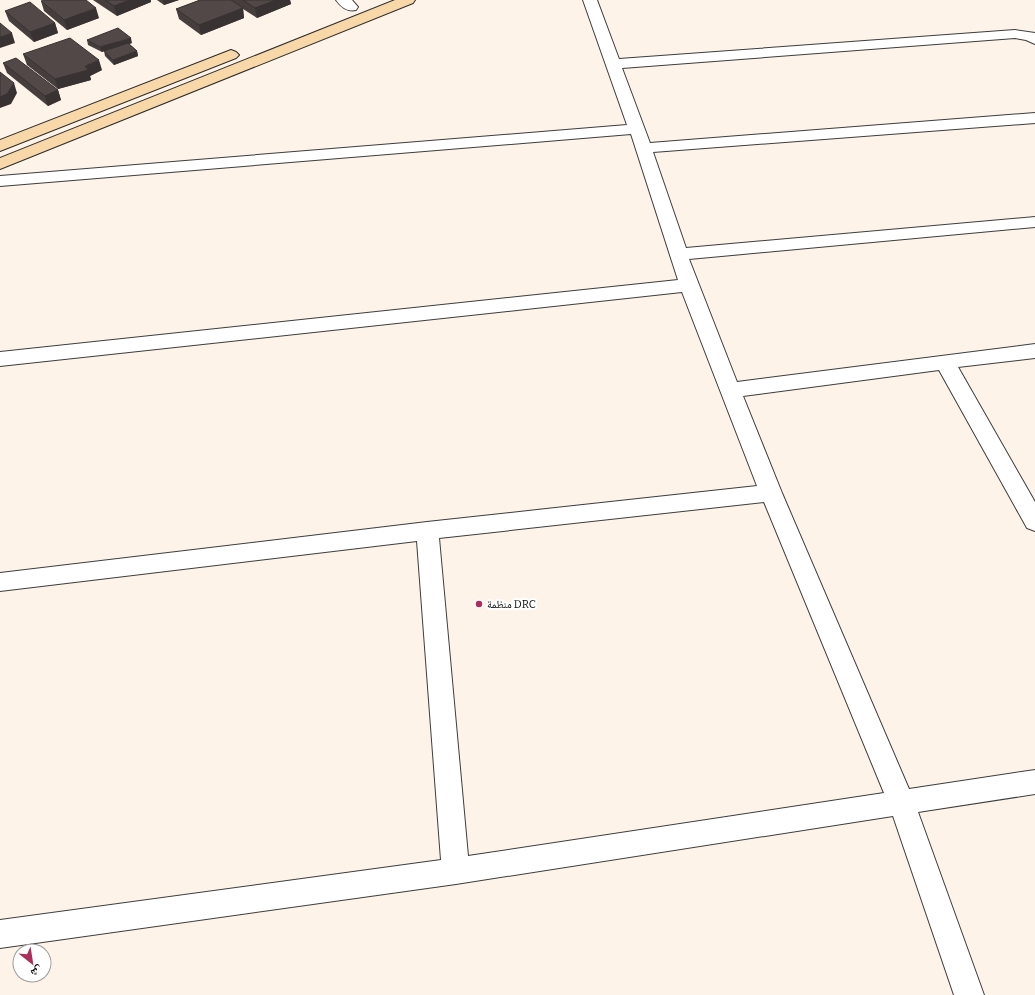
<svg xmlns="http://www.w3.org/2000/svg" width="1035" height="995" font-family="Bitter,'Noto Naskh Arabic',serif">
<style>
.lines{fill:none;stroke-linecap:round;stroke-linejoin:round}
.street-casing{stroke:#3d3d3d;stroke-width:2}
.secondary-casing{stroke:#2c2c2c;stroke-width:2}
.street{fill:#fff;fill-rule:evenodd}
.secondary{fill:#f8d7a8;fill-rule:evenodd}
.wall{fill:#463e3d}
.shaded-wall{fill:#393232}
.building{fill:#514847;stroke:#393232}
.poi-dot{fill:#ad2e5b;stroke:#fff;stroke-width:1.5}
.labels{text-anchor:middle;stroke-width:4;stroke-linejoin:round;paint-order:stroke}
.poi-label{font-size:11px;fill:#0a0a0a;stroke:#fff;text-anchor:start}
</style>
<rect width="100%" height="100%" fill="#fdf3e8"/>
<g class="lines">
<defs>
<path id="street" d="M336 0H352L358 7 356 10C347 12 341 7 336 0Z
M583 0H597L619 59 1015 30 1035 33V44L1026 40 1015 38 622 68 650 143 1035 113V123L653 152 686 248 1035 217V227L689 259 737 382 1035 344V358L958 367 1035 502V531L1027 528 939 370 743 396 782 493 909 789 1035 770V794L918 812 984 995H954L893 816 456 884 0 948V920L441 860 417 541 0 591V573L427 522 757 486 682 292 0 366V352L678 280 631 134 0 186V176L627 125ZM764 502 884 793 468 856 439 538Z"/>
<path id="secondary" d="M395 0H415L413 3 0 169V158Z
M231 50 236 52 239 55 236 58 0 151V140Z"/>
</defs>
<use href="#street" class="street-casing"/>
<use href="#secondary" class="secondary-casing"/>
<use href="#street" class="street"/>
<use href="#secondary" class="secondary"/>
</g>
<path class="wall" d="M93 0H151V2L117 16Z
M157 0H179L164 5Z
M200 0H290L291 4 257 18 243 9 244 18 201 35 179 19 176 9Z
M41 1 99 18 67 30 44 11Z
M5 11 55 23 58 33 34 42 9 21Z
M87 40 132 43 129 44 137 51 138 56 114 65 105 56 104 51 102 52 88 45Z
M23 54 102 70 90 76 91 80 58 89 27 65Z
M3 63 58 90 61 100 48 106 7 73Z"/>
<path class="shaded-wall" d="M130 0H151V2L117 16 114 6Z
M163 0H179L164 5Z
M276 0H290L291 4 257 18 255 8Z
M96 8 99 18 67 30 64 20Z
M243 8 244 18 201 35 199 25Z
M55 23 58 33 34 42 30 32Z
M12 33 15 43 0 48V37Z
M131 38 132 43 102 52 100 47Z
M137 51 138 56 114 65 113 60Z
M99 60 102 70 90 76 91 80 58 89 55 79Z
M14 83 17 93 11 104 0 108V97Z
M58 90 61 100 48 106 45 96Z"/>
<path class="building" d="M45 0H86L96 8 64 20 41 1Z
M105 0H130L114 6Z
M200 0H231L243 8 199 25 176 9Z
M243 0H276L255 8Z
M30 2 55 23 30 32 5 11Z
M0 23 12 33 0 37Z
M118 28 131 38 100 47 87 40Z
M70 38 99 60 85 66 88 70 55 79 23 54Z
M128 43 137 51 113 60 104 51Z
M16 58 58 90 45 96 3 63Z
M0 72 14 83 7 94 0 97Z"/>
<circle class="poi-dot" cx="479" cy="604" r="4"/>
<g class="labels">
<g class="poi-label">
<text x="487" y="608">منظمة DRC</text>
</g>
</g>
<g transform="translate(32 963) rotate(150)"><circle r="19" fill="#ffffff" stroke="#9d9d9d"/>
<path d="M0-3L7 15L0 10L-7 15Z" fill="#ad2e5b"/>
<text y="-6" font-size="11" font-weight="bold" text-anchor="middle" fill="#0a0a0a">ش</text>
</g>
</svg>
